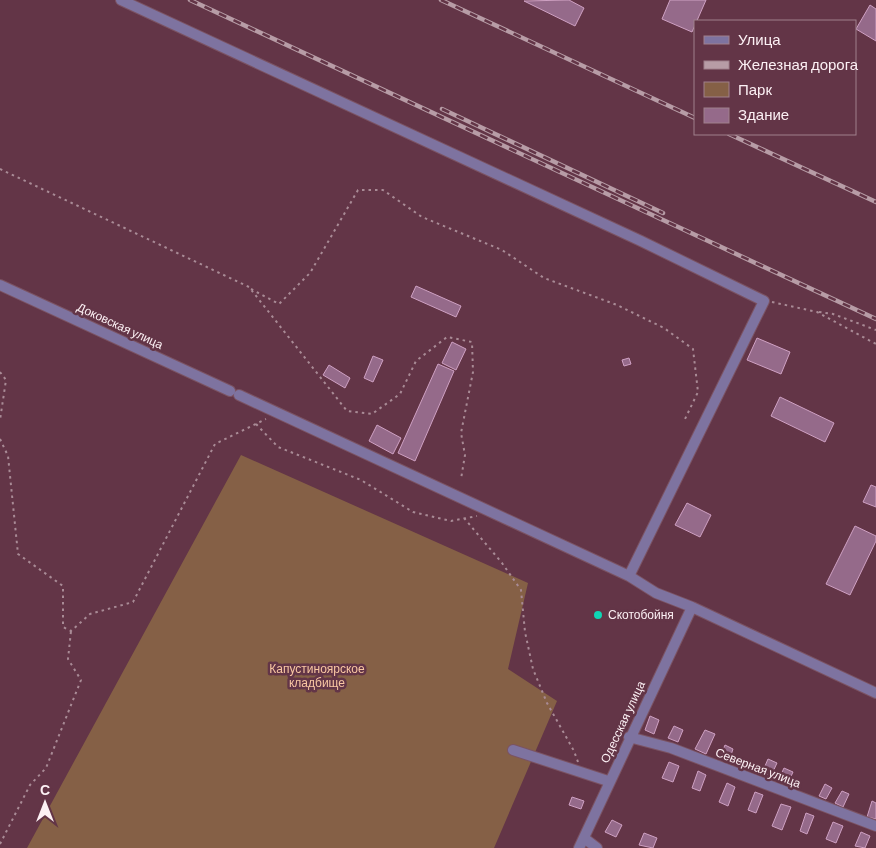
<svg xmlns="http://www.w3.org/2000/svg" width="876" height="848" font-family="Barlow,sans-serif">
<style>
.green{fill:#856046}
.building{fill:#956a8a;stroke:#cfa1c3}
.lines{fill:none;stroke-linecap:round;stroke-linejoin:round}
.minor-casing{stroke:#7b5363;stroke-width:12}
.path{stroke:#a98b96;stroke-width:2;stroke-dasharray:2.5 4;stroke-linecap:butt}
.minor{stroke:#7e73a0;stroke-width:10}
.rail-casing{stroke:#b79ca6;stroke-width:4.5}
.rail{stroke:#633547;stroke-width:2.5;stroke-dasharray:8;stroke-linecap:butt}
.poi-dot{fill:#0fd5b4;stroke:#633547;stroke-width:2}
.labels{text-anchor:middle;stroke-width:5;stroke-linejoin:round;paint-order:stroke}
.street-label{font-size:12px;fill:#fcf0f4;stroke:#633547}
.poi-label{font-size:12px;fill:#fcf0f4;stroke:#633547;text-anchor:start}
.park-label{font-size:12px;fill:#f9c7a3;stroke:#633547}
</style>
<rect width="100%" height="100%" fill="#633547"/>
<path class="green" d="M241 455 528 583 508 669 557 701 494 848H27Z"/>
<path class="building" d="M569 0 584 8 575 26 524 1Z
M670 0H706L692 32 662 19Z
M870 5 876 9V41L856 29Z
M416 286 461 306 456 317 411 297Z
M757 338 790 352 781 374 747 360Z
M452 342 466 349 456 370 442 363Z
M373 356 383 360 373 382 364 378Z
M629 358 631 364 624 366 622 360Z
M438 364 454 371 415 461 398 453Z
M329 365 350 378 345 388 323 375Z
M780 397 834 423 825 442 771 416Z
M377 425 401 438 393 454 369 441Z
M871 485 876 487V507L863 502Z
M687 503 711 515 700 537 675 525Z
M855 526 876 536V541L850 595 826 584Z
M650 716 659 720 654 734 645 730Z
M674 726 683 730 678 742 668 738Z
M705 730 715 734 706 754 695 749Z
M725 745 733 749 729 761 720 757Z
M768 759 777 763 771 776 762 773Z
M669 762 679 766 673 782 662 778Z
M784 768 793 772 788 783 779 779Z
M698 771 706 775 700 791 692 788Z
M727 783 735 787 728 806 719 802Z
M825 784 832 788 826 799 819 796Z
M842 791 849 794 843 807 835 803Z
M755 792 763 795 756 813 748 810Z
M572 797 584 801 581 809 569 805Z
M872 801 876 803V819L867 817Z
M781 804 791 807 782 830 772 826Z
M806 813 814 816 807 834 800 831Z
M612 820 622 825 616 837 605 832Z
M833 822 843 826 836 843 826 839Z
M861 832 870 836 865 848 855 846Z
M644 833 657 838 653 848 639 845Z"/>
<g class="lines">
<defs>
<path id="minor" d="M121 0 641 241 764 301 629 576 656 593 692 607 876 693
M0 285 230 391
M239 395 629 576
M629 737 671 748 876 826
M513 750 608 781
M584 838 597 848
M579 848 692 607"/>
</defs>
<use href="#minor" class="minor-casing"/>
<path class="path" d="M0 169 249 287 347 411 372 414 400 394 416 361 447 337 472 342 473 372 461 433 465 455 461 479
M251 289 279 304 310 273 358 190H383L422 217 502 250 544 278 617 305 664 328 693 349 698 392 685 419
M772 302 817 312 876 344
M819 312 833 314 876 330
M0 372 6 380 0 420
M256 424 278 447 361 480 413 512 451 521 477 516
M0 439 8 456 18 554 63 586V627L71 631 90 614 133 602 215 444 266 419
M464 518 502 563 521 590 525 632 533 669 547 703 574 751 578 762
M0 844 30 785 46 768 81 680 68 659 71 631"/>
<use href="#minor" class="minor"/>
<defs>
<path id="rail" d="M190 0 876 319
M441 0 695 118
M442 109 663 213
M729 134 876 202"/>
</defs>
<use href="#rail" class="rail-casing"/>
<use href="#rail" class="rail"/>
</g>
<circle class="poi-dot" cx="598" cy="615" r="5"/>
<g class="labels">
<g class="street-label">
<text transform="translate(120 326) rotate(25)" y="4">Доковская улица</text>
<text transform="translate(623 722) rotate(-65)" y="4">Одесская улица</text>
<text transform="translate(758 768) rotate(21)" y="4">Северная улица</text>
</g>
<g class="poi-label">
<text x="608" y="619">Скотобойня</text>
</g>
<g class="park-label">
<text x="317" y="673">Капустиноярское<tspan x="317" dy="14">кладбище</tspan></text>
</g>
</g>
<rect x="694" y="20" width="162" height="115" fill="#633547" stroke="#a0808c"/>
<rect x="704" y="36" width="25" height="8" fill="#7e73a0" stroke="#a0808c"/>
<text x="738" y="45" font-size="15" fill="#fcf0f4">Улица</text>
<rect x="704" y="61" width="25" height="8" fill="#b79ca6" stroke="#a0808c"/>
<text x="738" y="70" font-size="15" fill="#fcf0f4">Железная дорога</text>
<rect x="704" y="82" width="25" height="15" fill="#856046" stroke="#a0808c"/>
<text x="738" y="95" font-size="15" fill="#fcf0f4">Парк</text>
<rect x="704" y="108" width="25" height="15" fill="#956a8a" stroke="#a0808c"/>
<text x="738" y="120" font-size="15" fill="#fcf0f4">Здание</text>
<g transform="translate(45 803)" stroke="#633547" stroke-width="4" paint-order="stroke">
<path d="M0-4L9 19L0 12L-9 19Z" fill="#fcf0f4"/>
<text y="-8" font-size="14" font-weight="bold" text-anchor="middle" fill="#fcf0f4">С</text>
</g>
</svg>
